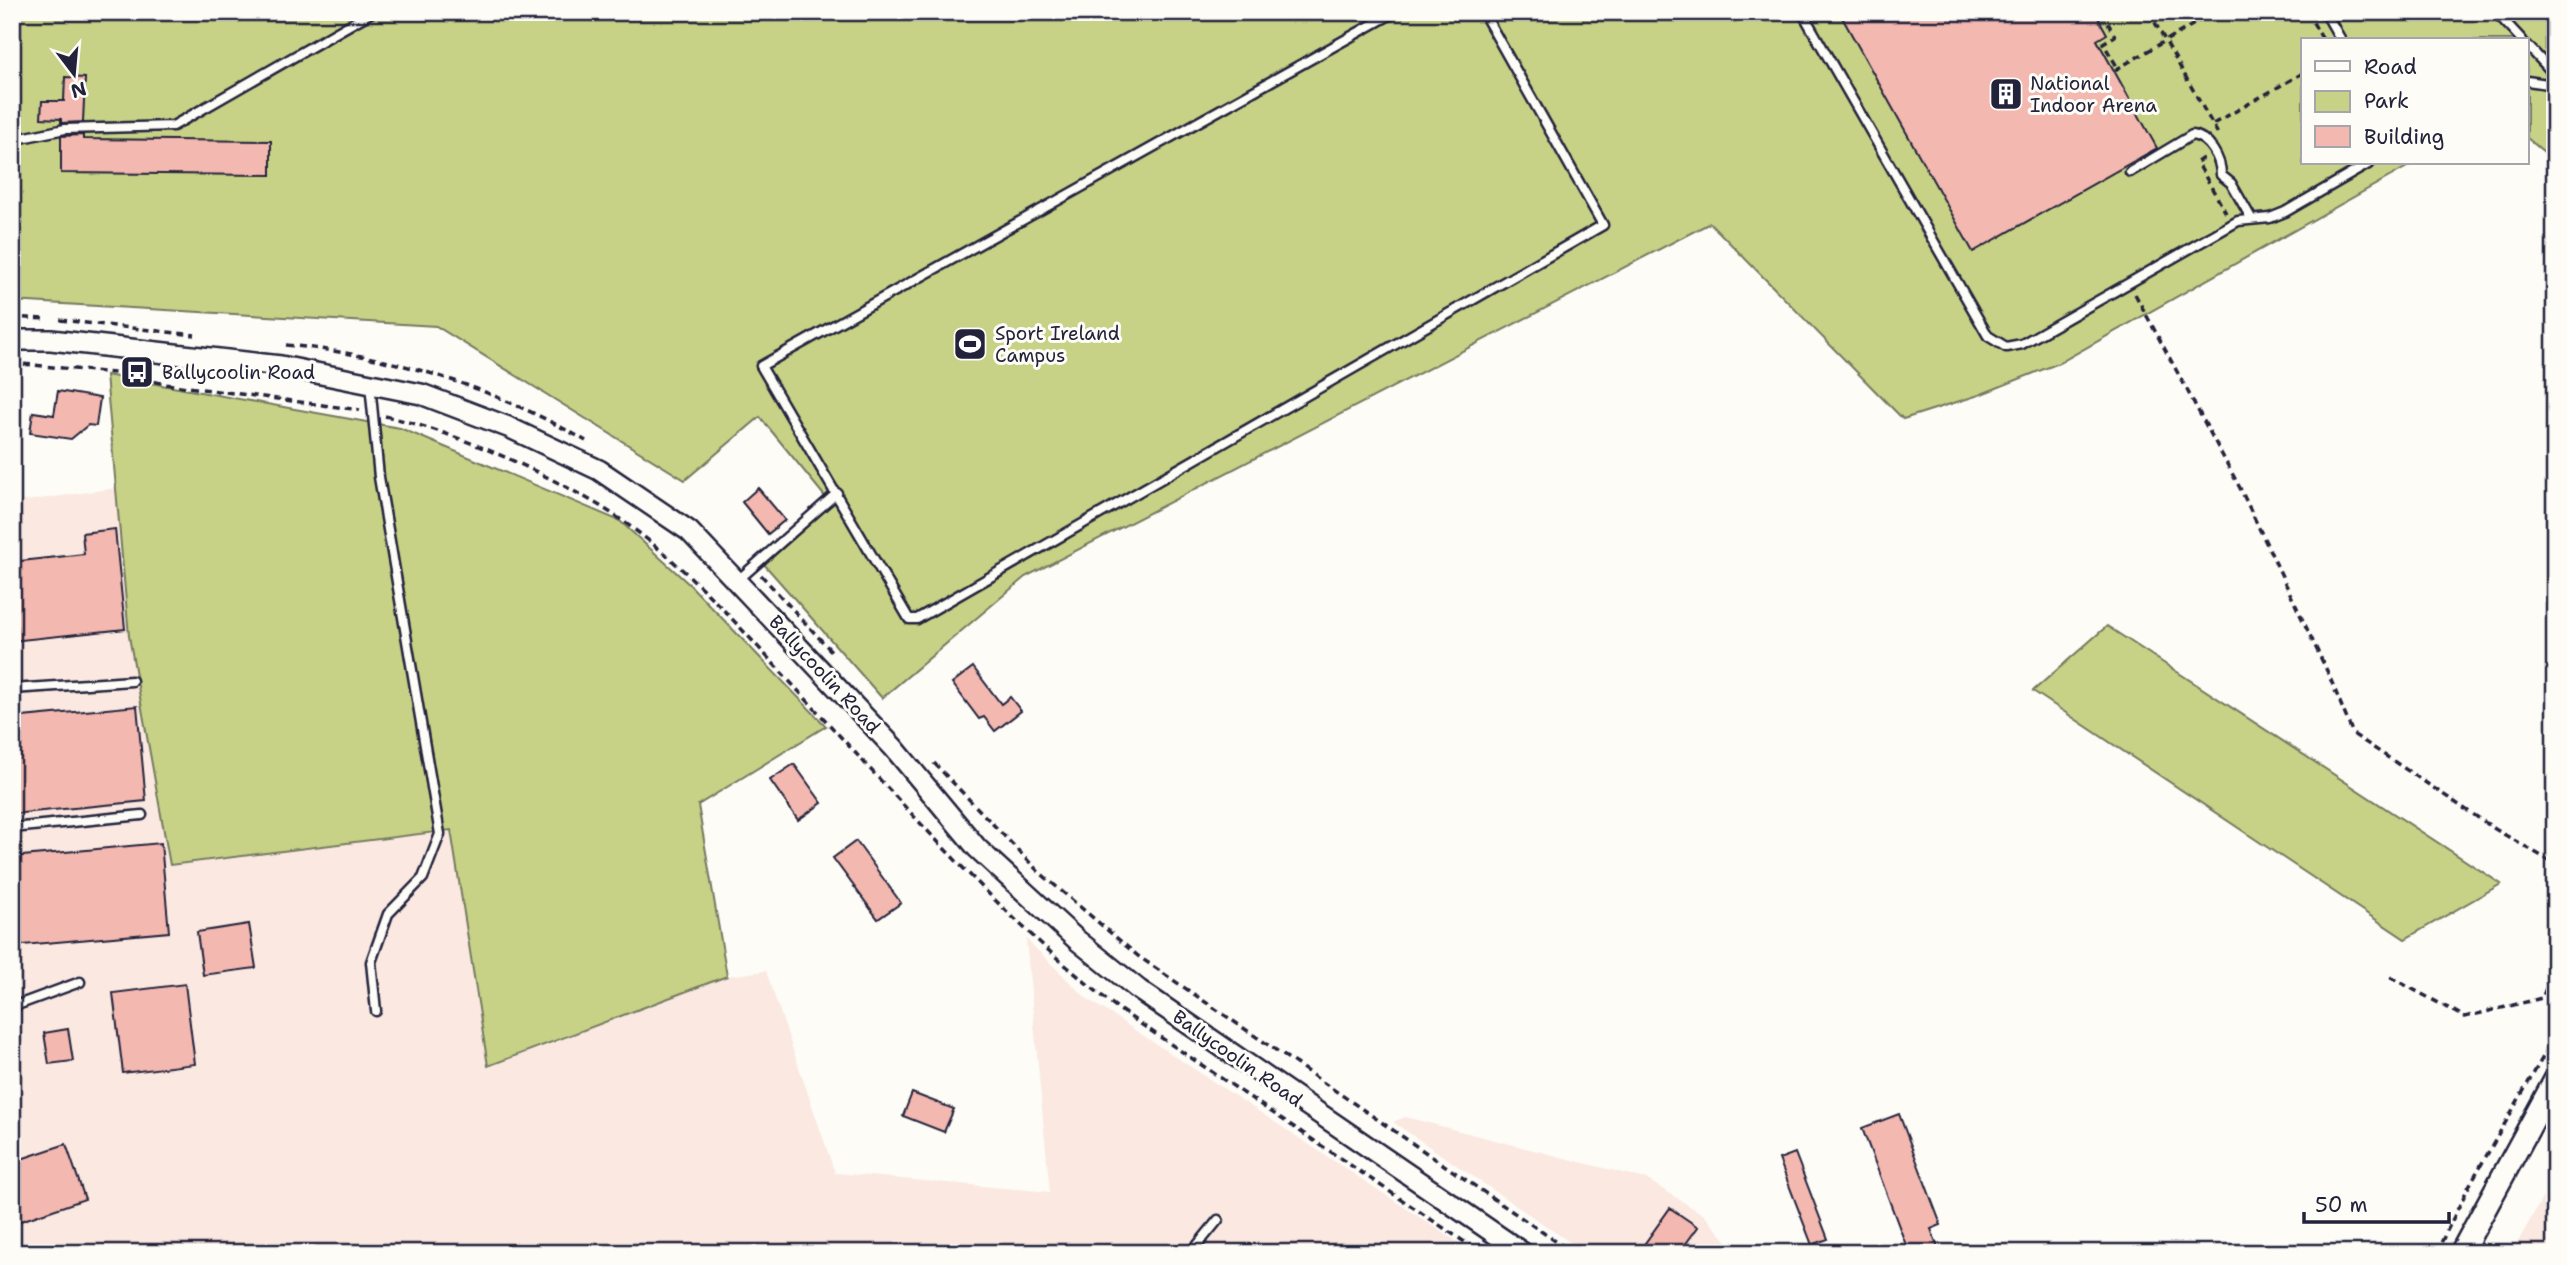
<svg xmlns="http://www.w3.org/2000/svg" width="2567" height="1265" font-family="'Shantell Sans',sans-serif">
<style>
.built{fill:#fae8e1}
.green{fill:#c7d286;stroke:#747a60;stroke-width:2}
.building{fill:#f3b8af;stroke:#22223b;stroke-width:2}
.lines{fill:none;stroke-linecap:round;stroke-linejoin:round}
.service-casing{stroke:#22223b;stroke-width:13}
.tertiary-casing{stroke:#22223b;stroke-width:24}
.secondary-casing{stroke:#22223b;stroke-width:26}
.path{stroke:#22223b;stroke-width:3.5;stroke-dasharray:7 5;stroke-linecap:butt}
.service{stroke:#fdfcf7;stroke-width:8}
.tertiary{stroke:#fdfcf7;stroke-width:19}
.secondary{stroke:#fdfcf7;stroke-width:21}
.labels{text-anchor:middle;stroke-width:6;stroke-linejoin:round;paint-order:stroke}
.poi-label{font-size:19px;fill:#22223b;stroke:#fdfcf7;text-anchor:start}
.street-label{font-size:19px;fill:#22223b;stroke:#fdfcf7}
</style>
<rect width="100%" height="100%" fill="#fdfcf7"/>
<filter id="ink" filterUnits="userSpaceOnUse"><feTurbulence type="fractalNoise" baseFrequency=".0143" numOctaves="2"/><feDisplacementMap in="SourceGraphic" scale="14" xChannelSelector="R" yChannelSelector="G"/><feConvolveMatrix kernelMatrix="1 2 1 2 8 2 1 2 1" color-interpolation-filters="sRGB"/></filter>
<g filter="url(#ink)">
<path class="built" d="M117 488 129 636 170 864 451 830 488 1066 727 976 766 971 835 1173 1050 1192 1026 939 1086 998 1474 1253H12V503Z
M1405 1117 1646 1179 1704 1215 1737 1253H1586L1393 1122Z
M2555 1175V1253H2512Z"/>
<path class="green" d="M12 12H2555V161L2527 138V40H2303V163H2414L2059 363 1979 395 1903 419 1710 223 1025 577 882 698 763 563 827 499 760 417 685 480 436 326 12 301Z
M106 375 400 428 620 521 691 586 826 726 698 805 727 976 488 1066 451 830 170 865 129 636Z
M2107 626 2501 884 2405 939 2033 691Z"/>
<path class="building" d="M1839 12H2095L2107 34 2097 40 2157 148 1973 252Z
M65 77 85 78 83 122 61 123V119L41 118 42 101H64Z
M83 135V139L271 141V175L61 173V136Z
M58 391 100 398 96 426 88 425 71 439 30 433 33 412 54 415Z
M758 488 785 520 768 534 742 502Z
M115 529 125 629 12 641V562L84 554 82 533Z
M973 667 1001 704 1010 697 1021 711 995 731 984 717 979 719 952 683Z
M137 706 146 801 12 814V718Z
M794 764 822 803 798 820 770 780Z
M856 841 901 903 878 919 833 858Z
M161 843 169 932 12 946V857Z
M249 924 256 968 203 975 197 932Z
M185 984 195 1064 123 1073 113 993Z
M68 1029 73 1061 49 1064 44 1033Z
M912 1093 954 1109 944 1132 903 1116Z
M1899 1114 1941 1225 1931 1229 1940 1253H1909L1862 1128Z
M66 1144 85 1199 12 1224V1162Z
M1795 1153 1828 1239 1812 1245 1779 1159Z
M1670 1208 1698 1227 1679 1253H1638Z"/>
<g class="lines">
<defs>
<path id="service" d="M1395 12 761 366 909 619H917L1603 225 1483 12
M1802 12 1988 336 2006 347 2022 344 2238 221 2270 218 2285 212 2370 163
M2325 12 2341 40
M2496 12 2522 40
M2527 45 2555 75
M2527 81 2555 85
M12 140 65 129 173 126 372 12
M2130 172 2192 135C2209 137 2221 159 2221 175L2231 183 2251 218
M370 384 379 477 440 834 423 878 388 914 371 962 376 1011
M737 581 837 493
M12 689 132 681
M12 828 142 815
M12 1007 80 982
M1191 1253 1218 1220"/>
<path id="tertiary" d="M12 340H51L281 366 421 394 508 427 599 470 689 531 894 748 977 848 1077 940 1139 990 1523 1253"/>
<path id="secondary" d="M2461 1253 2555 1080"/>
</defs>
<use href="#service" class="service-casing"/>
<use href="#tertiary" class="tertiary-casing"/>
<use href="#secondary" class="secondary-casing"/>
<path class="path" d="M2102 12 2115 36 2103 43 2118 68
M2149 12 2218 134
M2307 12 2323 40
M2115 70 2215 12
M2213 124 2303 73
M2203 158 2197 162 2226 213
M2135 294 2240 488 2328 673 2353 734 2495 829 2555 864
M12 317 45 319
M60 320 195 335
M286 345C392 355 493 387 586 441
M12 363 124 374 165 384 360 410
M385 416C457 433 531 466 595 503 677 552 740 628 804 697 905 806 1002 919 1120 1010L1481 1253
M761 575 834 654
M934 763 1038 871 1138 956 1573 1253
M2390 977 2465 1017 2542 998 2555 967
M662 1253V1251
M2436 1253 2469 1186 2555 1036"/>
<use href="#service" class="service"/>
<use href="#tertiary" class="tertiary"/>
<use href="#secondary" class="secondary"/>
</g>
</g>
<defs>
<symbol id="building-square" viewBox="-11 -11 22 22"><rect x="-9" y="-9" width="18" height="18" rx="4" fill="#22223b" stroke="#fdfcf7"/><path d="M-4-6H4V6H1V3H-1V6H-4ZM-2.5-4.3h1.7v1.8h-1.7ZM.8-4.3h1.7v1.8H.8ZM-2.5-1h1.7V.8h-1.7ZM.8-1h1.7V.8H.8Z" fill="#fff"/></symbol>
<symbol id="stadium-square" viewBox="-11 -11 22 22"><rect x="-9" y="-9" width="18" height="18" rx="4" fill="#22223b" stroke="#fdfcf7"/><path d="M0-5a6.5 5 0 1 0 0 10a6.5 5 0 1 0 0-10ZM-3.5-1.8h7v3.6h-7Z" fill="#fff"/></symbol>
<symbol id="bus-square" viewBox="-11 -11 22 22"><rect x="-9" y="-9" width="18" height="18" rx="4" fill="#22223b" stroke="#fdfcf7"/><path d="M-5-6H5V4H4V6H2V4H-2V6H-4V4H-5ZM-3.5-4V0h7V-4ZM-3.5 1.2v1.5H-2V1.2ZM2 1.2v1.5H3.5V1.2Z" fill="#fff"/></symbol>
</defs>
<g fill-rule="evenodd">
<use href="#building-square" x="1987" y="75" width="38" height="38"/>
<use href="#stadium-square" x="951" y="325" width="38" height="38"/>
<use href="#bus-square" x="118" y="353" width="38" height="38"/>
</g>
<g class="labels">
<g class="poi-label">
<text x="2030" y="90">National<tspan x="2030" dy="22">Indoor Arena</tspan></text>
<text x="995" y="340">Sport Ireland<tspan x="995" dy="22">Campus</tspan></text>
<text x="162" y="379">Ballycoolin Road</text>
</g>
<g class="street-label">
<text transform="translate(825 674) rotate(47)" y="7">Ballycoolin Road</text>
<text transform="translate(1238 1058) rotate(35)" y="7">Ballycoolin Road</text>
</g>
</g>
<rect width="2567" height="1265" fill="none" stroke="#fdfcf7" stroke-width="42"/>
<rect x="21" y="21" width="2525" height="1223" fill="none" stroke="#22223b" stroke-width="2.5" filter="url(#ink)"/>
<rect x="2301" y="38" width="228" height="126" fill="#fdfcf7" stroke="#a5a5ac" stroke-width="2"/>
<rect x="2315" y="61" width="35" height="10" fill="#fdfcf7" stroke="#a5a5ac" stroke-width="2"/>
<text x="2364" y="74" font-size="21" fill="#22223b">Road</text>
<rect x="2315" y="91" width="35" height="21" fill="#c7d286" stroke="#a5a5ac" stroke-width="2"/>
<text x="2364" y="108" font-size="21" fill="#22223b">Park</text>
<rect x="2315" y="126" width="35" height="21" fill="#f3b8af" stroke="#a5a5ac" stroke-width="2"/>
<text x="2364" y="144" font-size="21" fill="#22223b">Building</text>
<g transform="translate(74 74) rotate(164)" stroke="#fdfcf7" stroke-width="5" paint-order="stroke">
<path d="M0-5L12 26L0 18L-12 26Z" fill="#22223b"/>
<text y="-10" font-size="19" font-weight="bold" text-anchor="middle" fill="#22223b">N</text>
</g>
<path d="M2304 1212v10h145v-10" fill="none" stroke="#22223b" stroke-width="3.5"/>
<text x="2315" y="1212" font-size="21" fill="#22223b" stroke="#fdfcf7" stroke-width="5" paint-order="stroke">50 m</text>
</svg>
